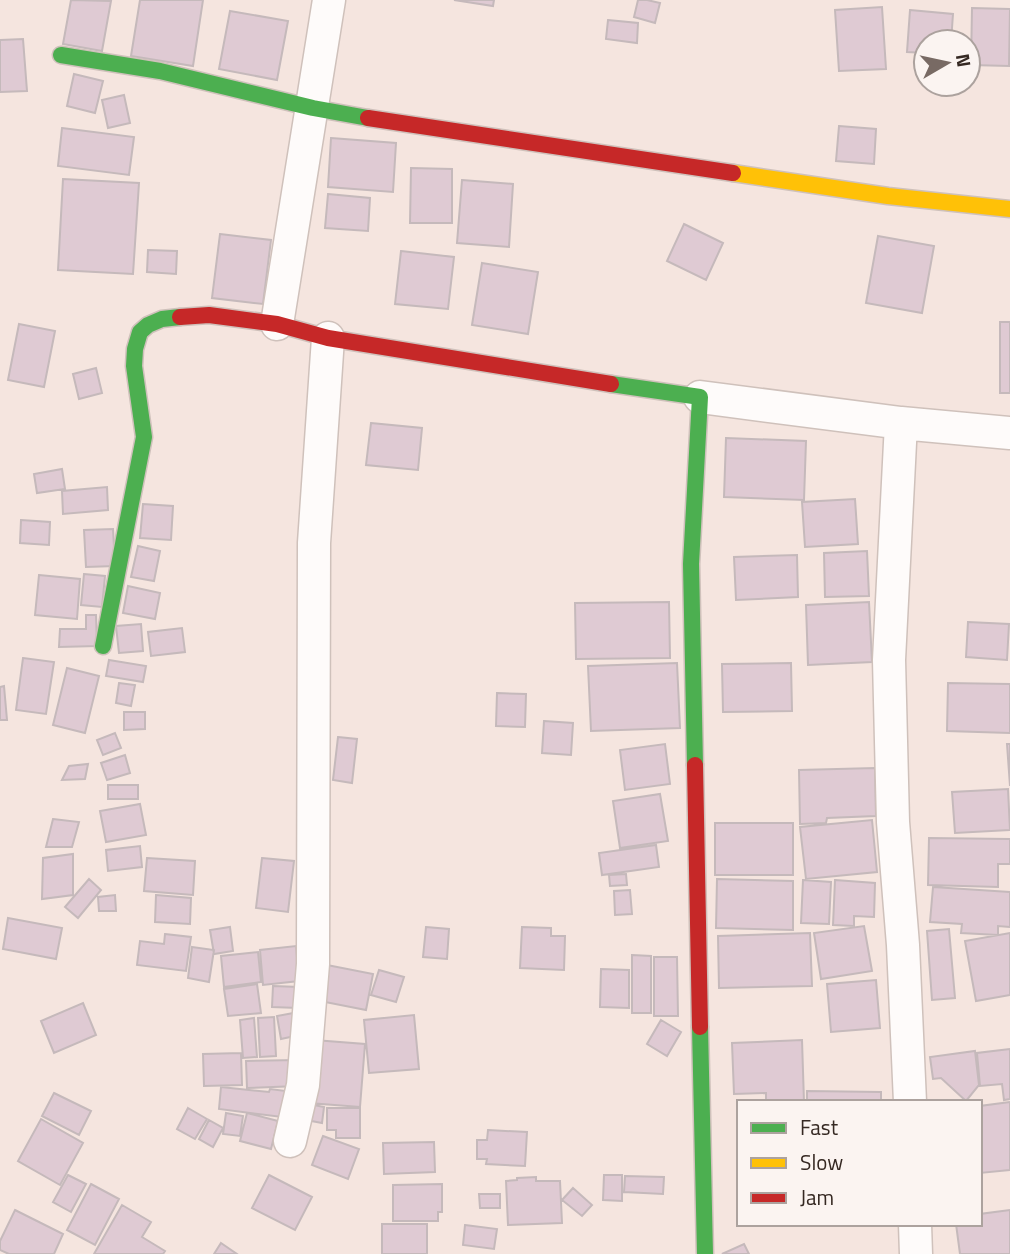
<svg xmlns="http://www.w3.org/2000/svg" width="1010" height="1254" font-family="'Titillium Web',sans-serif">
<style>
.building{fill:#dfcad3;stroke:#c5b9bb;stroke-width:2}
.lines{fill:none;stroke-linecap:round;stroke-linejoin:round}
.street-casing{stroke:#cfc1bb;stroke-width:35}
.fast-casing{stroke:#cfc1bb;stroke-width:19}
.slow-casing{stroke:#cfc1bb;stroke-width:19}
.jam-casing{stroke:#cfc1bb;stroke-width:19}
.street{stroke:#fefbfa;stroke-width:32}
.fast{stroke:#4caf50;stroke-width:16}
.slow{stroke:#ffc107;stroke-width:16}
.jam{stroke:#c62828;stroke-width:16}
</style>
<rect width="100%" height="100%" fill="#f5e5df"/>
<path class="building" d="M71 0 111 1 102 51 63 44Z
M140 0H203L193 66 131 56Z
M454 0H494L493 6Z
M638 0H647L660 3 655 23 634 17Z
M882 7 886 69 839 71 835 10Z
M972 8 1010 9 1009 66 971 65Z
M910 10 953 14 951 42H926V53L907 52Z
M230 11 288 21 277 80 219 69Z
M608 20 638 23 637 43 606 39Z
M23 39 27 91 0 92V40Z
M74 74 103 81 95 113 67 106Z
M124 95 130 123 108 128 102 100Z
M839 126 876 129 874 164 836 161Z
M62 128 134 137 129 175 58 166Z
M331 138 396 143 393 192 328 187Z
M411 168 452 169V223H410Z
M63 179 139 183 133 274 58 270Z
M462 180 513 184 509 247 457 243Z
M328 194 370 198 368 231 325 228Z
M684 224 723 243 706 280 667 261Z
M220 234 271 240 263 304 212 298Z
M878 236 934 246 922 313 866 303Z
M148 250 177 251 176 274 147 272Z
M401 251 454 257 448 309 395 304Z
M482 263 538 272 528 334 472 325Z
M1000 322H1010V393H1000Z
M19 324 55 331 44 387 8 380Z
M96 368 102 393 79 399 73 374Z
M371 423 422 428 418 470 366 465Z
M726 438 806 441 804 500 724 497Z
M62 469 65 489 37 493 34 474Z
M107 487 108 510 63 514 62 491Z
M855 499 858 544 805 547 802 502Z
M143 504 173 506 171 540 140 538Z
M21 520 50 522 49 545 20 543Z
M113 529 115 566 86 567 84 530Z
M138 546 160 551 154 581 131 577Z
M867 551 869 596 825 597 824 553Z
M797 555 798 597 736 600 734 557Z
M84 574 105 576 102 607 81 605Z
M39 575 80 579 77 619 35 615Z
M128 586 160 593 155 619 123 613Z
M669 602 670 658 576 659 575 603Z
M869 602 872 662 808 665 806 605Z
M86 615H96L97 646 59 647 60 629H86Z
M968 622 1009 624 1007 660 966 657Z
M141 624 143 651 119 653 116 626Z
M182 628 185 652 151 656 148 632Z
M23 658 54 662 46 714 16 710Z
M109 660 146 666 143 682 106 676Z
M677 663 680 728 591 731 588 666Z
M791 663 792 711 723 712 722 664Z
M67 668 99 676 85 733 53 725Z
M119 683 135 685 131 706 116 703Z
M948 683 1010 684V733L947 731Z
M4 686 7 720H0V687Z
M497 693 526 694 525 727 496 726Z
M124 712H145V729L124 730Z
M544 721 573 723 571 755 542 753Z
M115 733 121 748 103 755 97 740Z
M338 737 357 739 352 783 333 780Z
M665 744 670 784 625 790 620 750Z
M1007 744H1010V786Z
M125 755 130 773 107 780 101 763Z
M88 764 85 779 62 780 69 766Z
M875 768 876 816 827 818 826 823 800 824 799 770Z
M108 785H138V799H108Z
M1008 789 1010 830 955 833 952 792Z
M660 794 668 841 620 848 613 801Z
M140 804 146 835 106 842 100 811Z
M53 819 79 822 72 847H46Z
M872 820 877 872 806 879 800 827Z
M715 823H793V875H715Z
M929 838 1010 839V864H998V887L928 885Z
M656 845 659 867 602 875 599 853Z
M140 846 142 867 108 871 106 850Z
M73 854V895L42 899 43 858Z
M147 858 195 861 193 895 144 891Z
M262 858 294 861 288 912 256 908Z
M626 874 627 885 610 886 609 875Z
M89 879 101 890 78 918 65 907Z
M717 879 793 881V930L716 928Z
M803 880 831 882 829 924 801 923Z
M835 880 875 883 874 917 854 916V926L833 925Z
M933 887 1010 892V927L998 926V935L961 933 962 924 930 922Z
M630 890 632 914 615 915 614 891Z
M115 895 116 911H99L98 897Z
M156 895 191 898 190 924 155 922Z
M8 918 62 928 56 959 3 949Z
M864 926 872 971 821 979 814 933Z
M230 927 233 951 214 954 210 930Z
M426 927 449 929 447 959 423 957Z
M522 927 551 928V936H565L564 970 520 968Z
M949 929 955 998 932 1000 927 931Z
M810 933 812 986 719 988 718 936Z
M1010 933V995L976 1001 965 941Z
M165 934 191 937 186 971 137 965 140 941 164 944Z
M296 946 299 981 263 985 260 950Z
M192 947 214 950 209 982 188 978Z
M258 952 261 982 224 987 221 956Z
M632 955 651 956V1013H632Z
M654 957H677L678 1016H654Z
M327 965 373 974 366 1010 320 1001Z
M601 969 629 970V1008L600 1007Z
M379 970 404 977 396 1002 371 995Z
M876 980 880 1028 831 1032 827 984Z
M257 984 261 1013 228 1016 224 989Z
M273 986 299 987 298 1008 272 1007Z
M83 1003 96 1035 54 1053 41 1021Z
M299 1012 304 1034 281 1039 277 1016Z
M414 1015 419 1069 369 1073 364 1020Z
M274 1017 276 1056 260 1057 258 1018Z
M254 1018 257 1057 243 1058 240 1020Z
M661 1020 681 1032 667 1056 647 1044Z
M314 1040 365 1044 360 1107 309 1103Z
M802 1040 804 1102H766V1093L734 1094 732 1043Z
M1010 1049V1099L1004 1100 1002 1084 980 1086 977 1053Z
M975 1051 979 1085 966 1101 941 1078 933 1079 930 1057Z
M241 1053 242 1085 204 1086 203 1054Z
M298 1060V1086L247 1088 246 1061Z
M221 1087 269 1092 270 1089 294 1092 290 1118 219 1109Z
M807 1091 881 1092V1102H807Z
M54 1093 91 1111 79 1135 42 1116Z
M1010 1102V1170L980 1173V1106Z
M309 1104 324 1107 322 1123 306 1120Z
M188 1108 207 1119 195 1139 177 1129Z
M327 1108H360V1138H336V1130H327Z
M226 1113 243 1116 240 1136 223 1134Z
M247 1113 278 1121 271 1149 240 1141Z
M41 1119 83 1143 60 1185 18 1161Z
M209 1120 223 1128 213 1147 199 1139Z
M488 1130 527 1132 525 1166 486 1164 487 1159H477V1140H487Z
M323 1136 359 1149 348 1179 312 1165Z
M434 1142 435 1172 384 1174 383 1143Z
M68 1175 86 1184 71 1212 53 1202Z
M269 1175 312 1197 295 1230 252 1208Z
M604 1175H622V1201L603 1200Z
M625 1176 664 1177 663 1194 624 1192Z
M536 1177V1181H560L562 1223 508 1225 506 1181 517 1180V1178Z
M91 1184 119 1199 95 1245 67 1230Z
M442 1184V1212H438V1221H393V1185Z
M573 1188 592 1205 582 1216 562 1200Z
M479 1194H500V1208H480Z
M122 1205 151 1222 142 1237 165 1251 163 1254H94Z
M15 1210 63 1234 54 1254H9L0 1250V1241Z
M1010 1210V1254H960L956 1224H980V1214Z
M382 1224H427V1254H382Z
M465 1225 497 1229 494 1249 463 1245Z
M221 1243 237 1254H214Z
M744 1244 749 1254H722Z"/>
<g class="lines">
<defs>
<path id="street" d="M277 324 329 0
M700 397 901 423 1010 433
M901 423 889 660 893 822 903 945 910 1102
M290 1141 303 1085 313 964 314 543 328 338
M915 1224 916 1254"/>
<path id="fast" d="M61 55 160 71 313 108 368 118
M611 384 700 397 691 564 695 765
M103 646 144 437 134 366 135 349 140 332 148 325 162 319 180 317
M700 1027 705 1254"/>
<path id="slow" d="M733 173 888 196 1010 209"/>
<path id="jam" d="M368 118 733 173
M180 317 209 315 277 324 328 338 611 384
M695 765 700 1027"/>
</defs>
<use href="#street" class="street-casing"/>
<use href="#fast" class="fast-casing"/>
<use href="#slow" class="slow-casing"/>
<use href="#jam" class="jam-casing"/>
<use href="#street" class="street"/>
<use href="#fast" class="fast"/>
<use href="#slow" class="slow"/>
<use href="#jam" class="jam"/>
</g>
<rect x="737" y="1100" width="245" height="126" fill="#fbf4f1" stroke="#aca29e" stroke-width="2"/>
<rect x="751" y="1123" width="35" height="10" fill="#4caf50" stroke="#aca29e" stroke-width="2"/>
<text x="800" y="1135" font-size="21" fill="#352822">Fast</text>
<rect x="751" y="1158" width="35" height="10" fill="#ffc107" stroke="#aca29e" stroke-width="2"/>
<text x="800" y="1170" font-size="21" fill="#352822">Slow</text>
<rect x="751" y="1193" width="35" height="10" fill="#c62828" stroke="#aca29e" stroke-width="2"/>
<text x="800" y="1205" font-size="21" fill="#352822">Jam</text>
<g transform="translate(947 63) rotate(81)"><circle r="33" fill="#fbf4f1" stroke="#aca29e" stroke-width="2"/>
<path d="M0-5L12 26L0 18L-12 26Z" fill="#786a64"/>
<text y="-10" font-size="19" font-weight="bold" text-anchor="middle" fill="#352822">N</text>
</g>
</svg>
